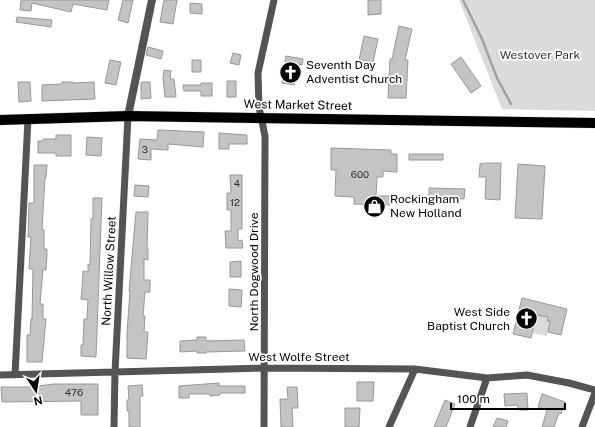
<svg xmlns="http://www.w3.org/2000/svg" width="595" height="427" font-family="'Public Sans',sans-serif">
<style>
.green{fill:#dbdbdb}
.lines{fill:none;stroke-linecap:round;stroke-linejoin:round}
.stream{stroke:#a2a2a2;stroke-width:2.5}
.building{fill:#c4c4c4;stroke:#989898}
.primary-casing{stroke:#dbdbdb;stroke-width:11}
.minor{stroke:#545454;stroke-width:7}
.tertiary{stroke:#545454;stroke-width:8}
.primary{stroke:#000;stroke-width:10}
.labels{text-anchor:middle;stroke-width:3.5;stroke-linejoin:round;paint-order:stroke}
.number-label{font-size:10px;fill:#313131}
.park-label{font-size:12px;fill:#323232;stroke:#fff}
.poi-label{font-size:12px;fill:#000;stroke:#fff;text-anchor:start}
.street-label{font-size:12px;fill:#000;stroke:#fff}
</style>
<rect width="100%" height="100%" fill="#fff"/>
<path class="green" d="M459 0H595V111L502 109Z
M537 312 541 316 548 317 547 321H550L547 336 532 333Z"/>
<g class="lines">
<path class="stream" d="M463 0 482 39 497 78 511 104"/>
</g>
<path class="building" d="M21 0H109L107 10 73 4 71 12 32 3 31 11 20 10Z
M123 0H133L128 23 118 20Z
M164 0H177L173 24 160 22Z
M368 0H381V14L368 15Z
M190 3 202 4V14L190 13Z
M17 17 52 20 51 27 16 22Z
M399 26 412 29 405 60H408L406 98H388L390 59H392Z
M364 36 378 39 373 62 359 60Z
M148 47 163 51 161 59 146 55Z
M233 53 241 55 239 65 230 63Z
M286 56 303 59 302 65 299 64 294 85 282 83 286 62 285 61Z
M461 57 481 86 471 93 451 64Z
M110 60 121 62 116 85 105 83Z
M192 60H201V72H192Z
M164 70 171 71 170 79H174L176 97H165L163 77Z
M227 81H236V97H227Z
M18 82H30L31 101 19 102Z
M62 82H73V83L94 82 95 99 42 101V85L62 84Z
M141 82H150L151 98 141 99Z
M201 83H212V96H201V91H184L183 85H201Z
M158 130 204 132 203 147 168 144V150L151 149V160L138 159 140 139 157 140Z
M219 133 247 135V144H229V149H219Z
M56 135H71V156H56V153H38V141H43V139H56Z
M87 137 102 138 101 156 86 155Z
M331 148 391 150V154H397V172L383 171V177H377L376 196H390V205L354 204V197L335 196 336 170H331Z
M409 154H443V160H409Z
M487 163H501L500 200 485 199 486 177H479L480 164Z
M518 164 545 166 542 219 515 218Z
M34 165H47L46 178 45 177 42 230H44V249H47V256L46 270 43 269 40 304H43V319H46L42 362H27V335H30L31 319H32L33 269H29L31 237H28L29 203H34Z
M230 175H242V229H238V241L242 240 243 248H226L225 231H231V210H227V193H231Z
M135 185 149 186 148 197 134 196Z
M429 188 465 189 464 199 429 198Z
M93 198H102L96 357 81 356V345H83L84 319H87L88 300 81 299 82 289 83 271 88 272V264L90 265 91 219H93Z
M136 212H148L147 249H148V260L144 259V280H150V292H145L143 316H145L144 332H148L146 359 127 358V332L130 291H129L130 279Z
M241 261V277H230V262Z
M229 289 242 290 241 307 229 306Z
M522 298 567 309 561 335 548 332 550 321H547L548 317 536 315 531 338 513 334Z
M197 337H206V341L244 340 245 351 206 352V353H197V351L180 352V341L197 340Z
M357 382H374L373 401H357Z
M219 383V386H245V393H220V395L210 396V394H189V398H179V386Z
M54 384H98V415H81V401L2 402 1 387H30Z
M142 385 143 396H140V427H129V411H127V400H129L128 386Z
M287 387H297L298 408H292L293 427H281L280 399H288Z
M527 393 528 410H519L517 405 505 406 504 394Z
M542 394 565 402 561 414 559 413 554 427H542L547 410 538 407Z
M445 400 455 404 446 427H434Z
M345 408H360L359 427H345Z
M497 418 508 421 506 427H493Z"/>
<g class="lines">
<defs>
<path id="primary" d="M0 120 128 116 595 123"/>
</defs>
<use href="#primary" class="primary-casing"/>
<path class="minor" d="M0 375 264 368 415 369 487 378 527 375 569 383 595 390
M15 375 28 119
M114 427 115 372 128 116
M264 427 265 136 259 107 258 73 274 0
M389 427 415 369
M470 427 487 378
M582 427 595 393"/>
<path class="tertiary" d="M128 116 152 0"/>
<use href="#primary" class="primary"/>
</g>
<defs>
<symbol id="church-disc" viewBox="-11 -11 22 22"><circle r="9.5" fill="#000" stroke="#fff"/><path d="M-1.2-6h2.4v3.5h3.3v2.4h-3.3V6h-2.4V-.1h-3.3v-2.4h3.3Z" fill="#fff"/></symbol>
<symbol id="shop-disc" viewBox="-11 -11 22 22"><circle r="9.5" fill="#000" stroke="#fff"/><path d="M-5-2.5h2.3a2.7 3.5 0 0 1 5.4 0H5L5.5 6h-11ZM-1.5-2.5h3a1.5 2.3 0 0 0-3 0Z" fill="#fff"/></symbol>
</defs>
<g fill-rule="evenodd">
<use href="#church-disc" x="278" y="60" width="25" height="25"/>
<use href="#shop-disc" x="362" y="194" width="25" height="25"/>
<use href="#church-disc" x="514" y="306" width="25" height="25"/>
</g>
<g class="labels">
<g class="number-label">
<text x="145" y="153">3</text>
<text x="360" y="178">600</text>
<text x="237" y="187">4</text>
<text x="235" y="206">12</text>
<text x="74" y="396">476</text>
</g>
<g class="park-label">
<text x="540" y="59">Westover Park</text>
</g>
<g class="poi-label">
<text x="306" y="69">Seventh Day<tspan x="306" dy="14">Adventist Church</tspan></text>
<text x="390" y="203">Rockingham<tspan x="390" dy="14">New Holland</tspan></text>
<text x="510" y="316" text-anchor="end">West Side<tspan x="510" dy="14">Baptist Church</tspan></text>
</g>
<g class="street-label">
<text transform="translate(298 105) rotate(1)" y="4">West Market Street</text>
<text transform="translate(109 271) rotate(-87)" y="4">North Willow Street</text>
<text transform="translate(254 272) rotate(-90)" y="4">North Dogwood Drive</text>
<text x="299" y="361">West Wolfe Street</text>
</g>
</g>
<g transform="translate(36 391) rotate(168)" stroke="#ffffff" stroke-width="3" paint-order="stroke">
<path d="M0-3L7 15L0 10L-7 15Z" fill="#000000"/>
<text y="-6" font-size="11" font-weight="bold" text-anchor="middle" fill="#000000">N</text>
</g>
<path d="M451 403v6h114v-6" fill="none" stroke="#000000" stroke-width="2"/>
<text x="457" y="403" font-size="12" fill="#000000" stroke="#ffffff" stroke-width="3" paint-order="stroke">100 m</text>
</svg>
